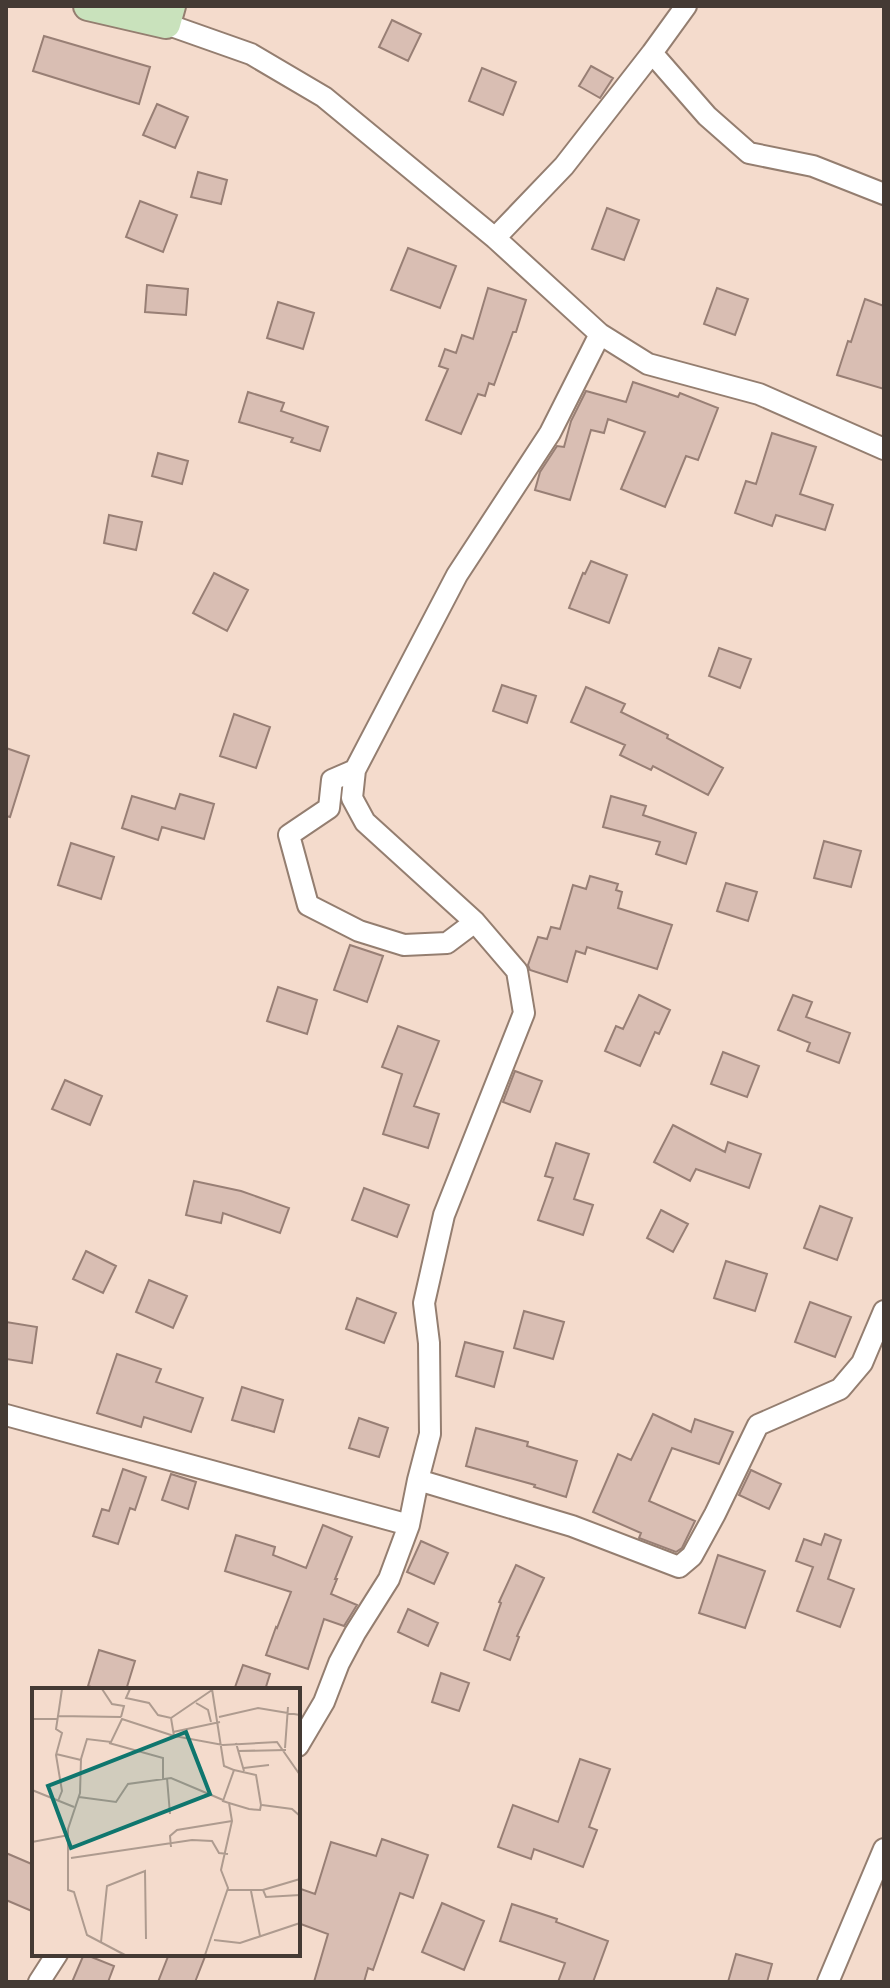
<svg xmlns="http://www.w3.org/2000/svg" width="890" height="1988" font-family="Georgia,serif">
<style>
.building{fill:#d9beb3;stroke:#987f75;stroke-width:2}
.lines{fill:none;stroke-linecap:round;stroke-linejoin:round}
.street-casing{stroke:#947e70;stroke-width:24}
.secondary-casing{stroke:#947e70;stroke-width:32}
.street{stroke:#fff;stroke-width:20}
.secondary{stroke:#c9e2bc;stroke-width:28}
.inset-road{fill:none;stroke:#ae9b8f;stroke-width:2}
.view{fill:#0f766e;fill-opacity:0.15;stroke:#0f766e;stroke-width:4}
.inset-edge{fill:none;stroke:#443a34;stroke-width:4}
</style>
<rect width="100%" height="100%" fill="#f4dbcc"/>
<path class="building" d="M392 20 421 34 408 61 379 47Z
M44 36 150 67 139 104 33 71Z
M591 66 613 78 600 98 579 86Z
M482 68 516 82 503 115 469 101Z
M157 104 188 117 175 148 143 135Z
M198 172 227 180 221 204 191 197Z
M140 201 177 215 163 252 126 237Z
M607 208 639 220 624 260 592 249Z
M408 248 456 266 440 308 391 290Z
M147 285 188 289 186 315 145 312Z
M488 288 526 300 516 332H513L494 385 489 383 485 396 478 394 461 434 426 420 448 369 439 366 445 349 456 353 462 335 473 339Z
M717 288 748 299 735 335 704 324Z
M865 299 884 306V389L837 375 848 341 851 342Z
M278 302 314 313 303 349 267 338Z
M633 382 678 397 680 393 718 408 698 460 686 456 665 507 621 489 645 432 608 419 604 433 591 430 570 500 535 490 540 472 557 446 564 447 571 421 586 391 626 402Z
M248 392 284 403 281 411 328 427 320 451 291 442 293 438 239 422Z
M772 433 816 447 800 494 833 505 825 530 776 515 772 526 735 513 746 481 756 484Z
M158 453 188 461 182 484 152 476Z
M109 515 142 522 136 550 104 543Z
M591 561 627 575 609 623 569 608 583 573 585 574Z
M214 573 248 590 227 631 193 613Z
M719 648 751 659 740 688 709 676Z
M502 685 536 696 527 723 493 711Z
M586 687 625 704 621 712 668 735 667 738 723 768 708 795 653 766 651 770 620 755 625 745 571 722Z
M234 714 270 727 256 768 220 756Z
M6 748 29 756 10 817 6 816Z
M180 794 214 804 204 839 162 827 158 840 122 828 132 796 175 809Z
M611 796 646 806 643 815 696 833 686 864 656 854 660 842 603 827Z
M824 841 861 851 851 887 814 878Z
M71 843 114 857 101 899 58 885Z
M590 876 618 884 616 890 622 892 618 908 672 925 657 969 587 947 585 954 576 951 567 982 530 970 528 965 538 937 547 939 551 927 560 929 573 885 586 889Z
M726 883 757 892 748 921 717 911Z
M350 945 383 956 367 1002 334 990Z
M278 987 317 1000 307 1034 267 1021Z
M639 995 670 1010 659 1034 655 1032 640 1066 605 1051 616 1026 623 1029Z
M793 995 812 1002 806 1017 850 1033 839 1063 807 1051 810 1043 778 1030Z
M398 1026 439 1041 414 1106 439 1114 428 1148 383 1134 402 1074 382 1067Z
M723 1052 759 1066 747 1097 711 1084Z
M515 1071 542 1081 530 1112 503 1102Z
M65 1080 102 1096 90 1125 52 1109Z
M673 1125 725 1152 728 1142 761 1154 749 1188 696 1169 690 1181 654 1162Z
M556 1143 589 1154 574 1199 593 1205 583 1235 538 1220 553 1178 545 1176Z
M194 1181 241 1191 289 1208 280 1233 223 1213 221 1223 186 1215Z
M364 1188 409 1205 397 1237 352 1220Z
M820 1206 852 1218 837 1260 804 1248Z
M661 1210 688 1224 673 1252 647 1238Z
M86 1251 116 1266 103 1293 73 1279Z
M726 1261 767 1274 755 1311 714 1298Z
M149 1280 187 1296 173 1328 136 1312Z
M357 1298 396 1313 384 1343 346 1329Z
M810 1302 851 1317 835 1357 795 1342Z
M524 1311 564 1322 553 1359 514 1348Z
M6 1322 37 1327 32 1363 6 1359Z
M465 1342 503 1352 494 1387 456 1376Z
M117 1354 161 1369 156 1382 203 1398 191 1432 144 1417 141 1427 97 1413Z
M242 1387 283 1400 274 1432 232 1420Z
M653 1414 691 1432 695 1419 733 1432 719 1464 672 1448 649 1501 695 1521 682 1548 676 1552 639 1538 641 1533 593 1512 618 1454 631 1460Z
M359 1418 388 1428 379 1457 349 1448Z
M476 1428 528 1442 527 1446 577 1461 566 1497 534 1487 535 1485 466 1466Z
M123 1469 146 1477 135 1510 130 1508 118 1544 93 1536 102 1509 109 1511Z
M751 1470 781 1484 769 1509 739 1495Z
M171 1474 196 1482 188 1509 162 1500Z
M323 1525 352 1537 335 1579H337L331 1594 357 1605 344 1626 324 1619 308 1669 266 1655 276 1627 277 1628 291 1592 225 1571 236 1535 275 1547 273 1555 306 1568Z
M825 1534 841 1540 828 1579 854 1589 840 1627 797 1611 813 1567 796 1561 804 1539 821 1545Z
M421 1541 448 1553 434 1584 407 1572Z
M718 1555 765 1571 745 1628 699 1613Z
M516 1565 544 1578 517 1636 519 1637 510 1660 484 1650 501 1603 499 1602Z
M408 1609 438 1623 428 1646 398 1632Z
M99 1650 135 1661 126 1690H100L88 1686Z
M243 1665 270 1674 265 1690H234Z
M441 1673 469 1683 459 1711 432 1702Z
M580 1759 610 1769 589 1827 597 1830 583 1867 534 1849 531 1859 498 1847 513 1805 558 1822Z
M382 1839 428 1855 413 1898 400 1893 373 1970 368 1968 364 1982H314L328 1934 298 1923V1899L301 1889 315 1894 331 1842 376 1856Z
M6 1853 34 1865V1912L6 1900Z
M442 1903 484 1921 464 1970 422 1952Z
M512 1904 557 1919 556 1922 608 1941 593 1982H558L565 1963 500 1941Z
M84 1954 114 1966 108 1982H72Z
M169 1954H206L195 1982H158Z
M736 1954 772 1964 767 1982H728Z"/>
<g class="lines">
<defs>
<path id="street" d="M166 24 251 54 324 97 495 238 600 334 648 364 759 394 884 449
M652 53 707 116 749 153 813 166 884 194
M495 238 564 166 652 53 686 6
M355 770 332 780 329 808 289 835 308 905 359 931 404 945 447 943 475 922
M6 1415 409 1525
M418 1480 572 1526 679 1567 692 1556 715 1514 758 1425 840 1389 862 1363 884 1311
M298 1746 324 1702 339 1663 355 1633 389 1579 409 1525 418 1480 430 1434 429 1343 424 1303 444 1215 524 1013 517 971 475 922 365 822 352 798 355 770 457 575 550 433 600 334
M39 1982 57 1954
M828 1982 884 1849"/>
<path id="secondary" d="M88 6 166 24 171 6"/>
</defs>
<use href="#street" class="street-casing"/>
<use href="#secondary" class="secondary-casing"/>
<use href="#street" class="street"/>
<use href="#secondary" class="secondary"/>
</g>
<g transform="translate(32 1688)">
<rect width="268" height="268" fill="#f4dbcc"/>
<path class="inset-road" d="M30 1 26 28 89 29M70 1 80 16 92 18 89 29M98 1 94 10 117 15 126 27 139 30 180 2M164 15 176 22 179 34M187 29 226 20 268 27M139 30 142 48 191 57 245 54 268 87M0 31H25M141 44 188 34M77 55 131 70V91M204 55 212 83M253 60 256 19M206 63 254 62M24 66 49 72M212 80 237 77M135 90 138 126M0 102 42 119M47 109 84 114 96 96 139 90 191 112M26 113 30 103 24 67 30 45 24 41 26 28M197 115 217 121 228 122 229 117 224 87 202 82M230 117 260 121 268 128M0 154 37 147M139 159 138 148 145 142 200 133M39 170 160 152 180 153 187 165 196 166M268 191 231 202 234 209 268 207M196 202H231M219 203 228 248M182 252 208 255 268 235M69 254 75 198 113 183 114 251M93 267 55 247 42 204 36 202V141L48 105 49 71 55 51 79 54 90 31 142 48M173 267 196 200 189 182 200 133 197 115 191 113 202 82 192 78 180 1"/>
<path class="view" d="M154 44 178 106 39 160 16 98Z"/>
<rect width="268" height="268" class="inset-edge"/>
</g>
<rect width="890" height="1988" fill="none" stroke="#443a34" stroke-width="16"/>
</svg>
